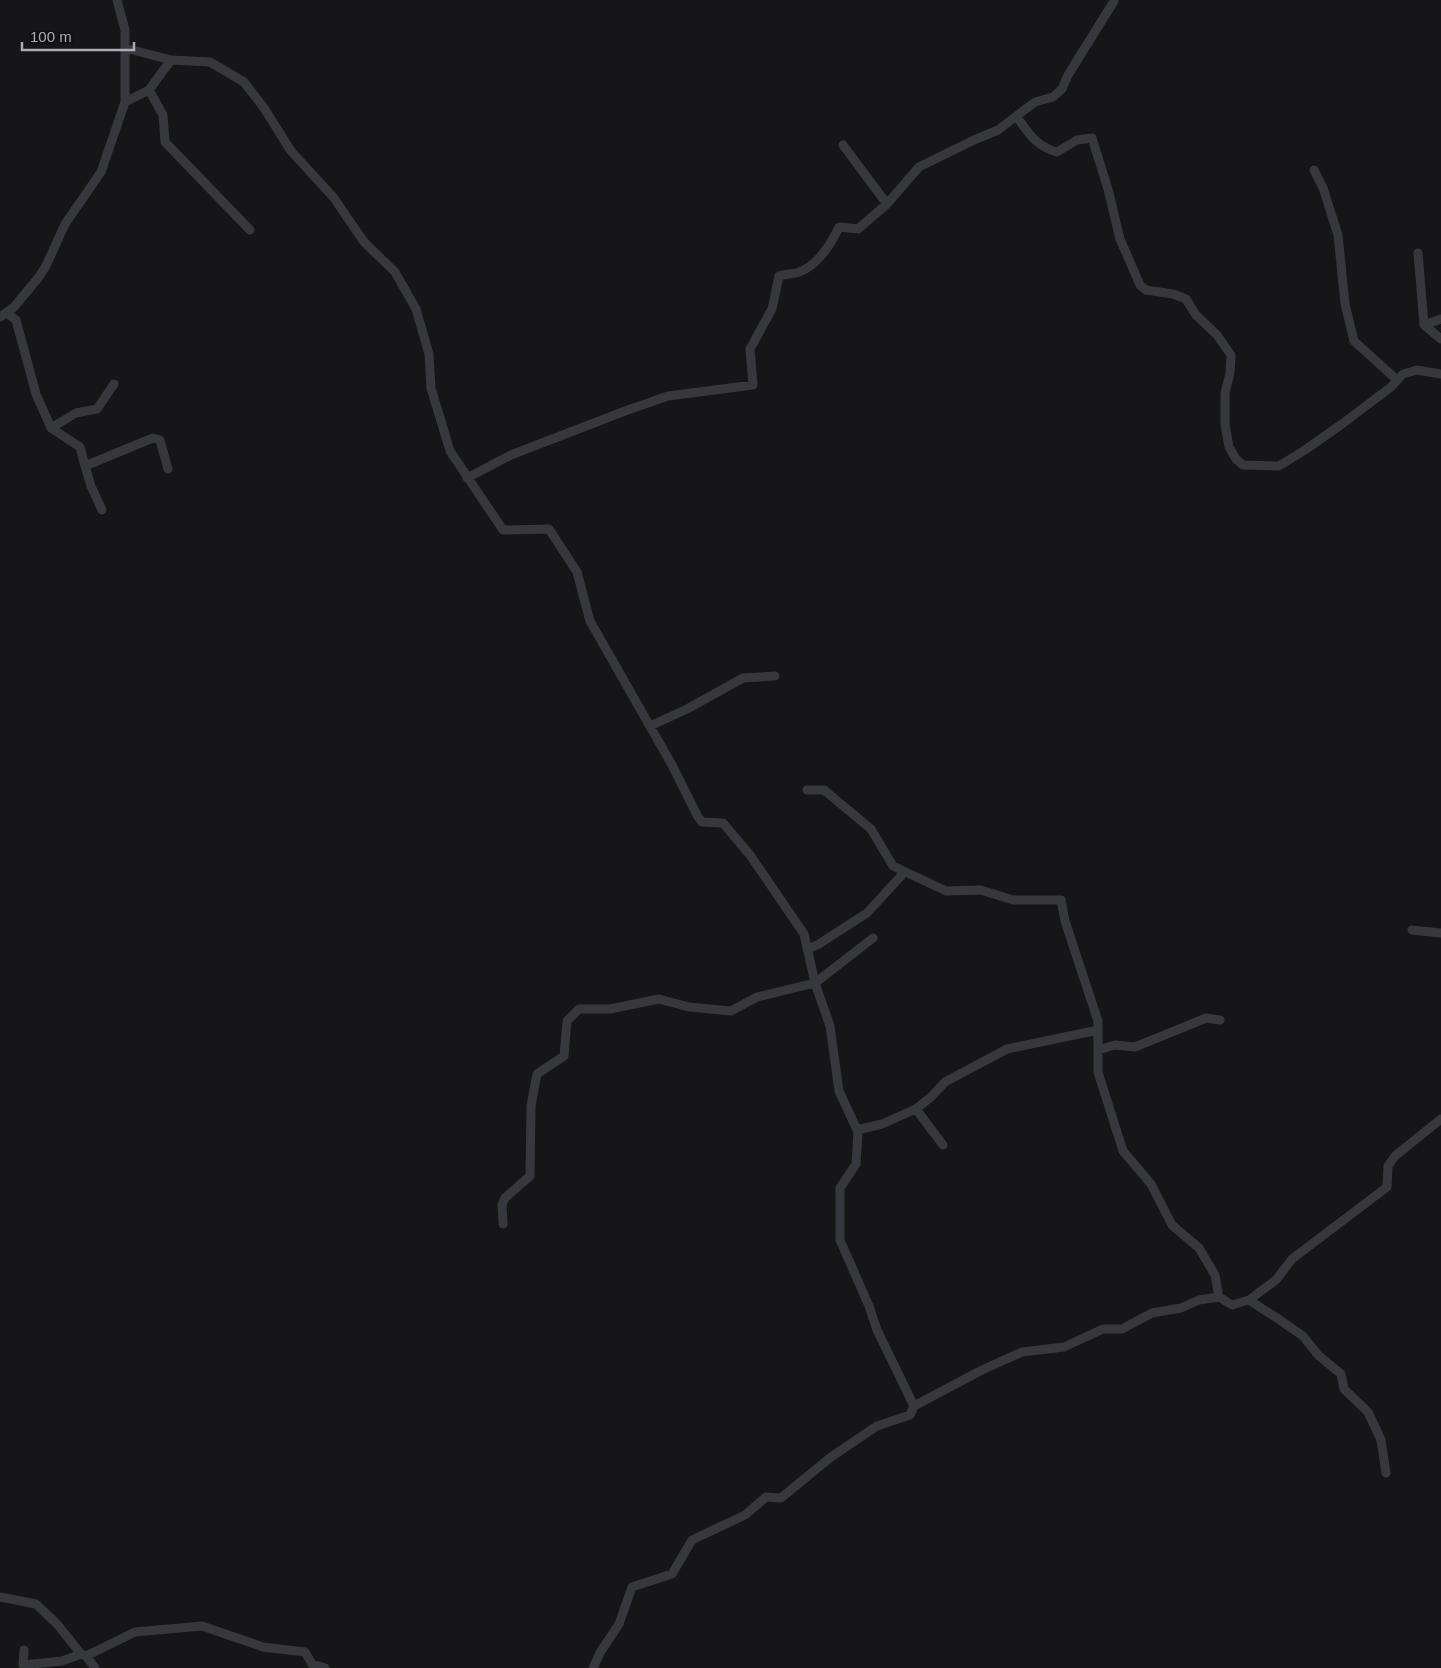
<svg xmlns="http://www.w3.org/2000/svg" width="1441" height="1668" font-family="Helvetica,sans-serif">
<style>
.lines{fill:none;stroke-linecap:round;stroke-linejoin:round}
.minor{stroke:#37383d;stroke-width:9}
</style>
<rect width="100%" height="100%" fill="#161618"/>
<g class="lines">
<path class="minor" d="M125 48 171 60 210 62 244 82 264 108 291 151 334 198 364 242 395 272 416 309 429 354 431 388 450 451 503 530 549 529 577 572 590 621 672 765 698 817 702 822 723 823 750 855 804 934 815 983 830 1026 839 1091 858 1132 856 1164 840 1188V1240L869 1306 877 1330 914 1406 982 1370 1022 1352 1064 1347 1103 1329H1122L1152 1313 1181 1308 1199 1300 1219 1297 1232 1305 1249 1300 1276 1280 1292 1259 1387 1187 1388 1166 1395 1156 1441 1119
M149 90 163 115 165 142 250 230
M125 102 149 90 171 60
M1017 117C1029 134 1036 146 1057 152L1077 140 1092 138 1108 189 1120 239 1140 285 1146 290 1173 294 1186 299 1196 315 1217 335 1231 355 1230 373 1225 393V424L1229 447 1236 459 1243 465 1279 466 1305 450 1342 424 1391 387 1403 374 1417 370 1441 374
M1314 170 1323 188 1338 235 1345 304 1354 341 1397 380
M887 204 919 167 974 140 998 130 1035 102 1053 97 1062 89 1068 75 1114 1
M1418 253 1424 325 1441 339
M7 313 16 320 36 394 51 428 76 413 97 409 114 384
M0 317 14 307 39 277 46 266 65 224 101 172 125 102V30L117 0
M1424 325 1441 319
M51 428 80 447 85 466 153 438 160 440 168 469
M85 466 91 486 102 510
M467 478 511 455 625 411 668 396 753 385 750 349 772 309 779 276C786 274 793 274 799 272 819 265 831 244 839 227L858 229 887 204 843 145
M650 726 687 709 743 678 775 676
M807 790H824L871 829 893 866 946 891 981 890 1013 900H1061L1065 921 1098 1021V1072L1123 1151 1151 1184 1172 1225 1199 1248 1215 1275 1219 1297
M1412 930 1441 933
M808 949 819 944 867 913 901 876V870
M1098 1050 1115 1045 1135 1047 1206 1018 1220 1020
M916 1109 943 1145
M857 1130 882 1124 916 1109 932 1096 945 1082 1007 1049 1098 1030
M503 1224 502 1205 505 1198 530 1176 531 1106 537 1074 564 1056 567 1021 579 1009H610L659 999 689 1007 731 1011 757 997 815 983 873 938
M1249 1300 1277 1318 1303 1336 1318 1355 1341 1374 1344 1389 1368 1412 1381 1440 1386 1473
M0 1597 36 1604 57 1624 81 1654 86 1656 95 1668
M24 1650 23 1665 62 1661 81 1654
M86 1656 135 1632 202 1626 263 1647 305 1652 312 1664 325 1668
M593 1668 601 1651 619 1624 632 1587 672 1574 692 1540 745 1515 766 1497 781 1498 831 1457 877 1426 910 1415 914 1406"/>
</g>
<path d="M22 42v8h112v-8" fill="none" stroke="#a8adb8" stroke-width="2.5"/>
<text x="30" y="42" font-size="15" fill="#a8adb8" stroke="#111113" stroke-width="4" paint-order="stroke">100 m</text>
</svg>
